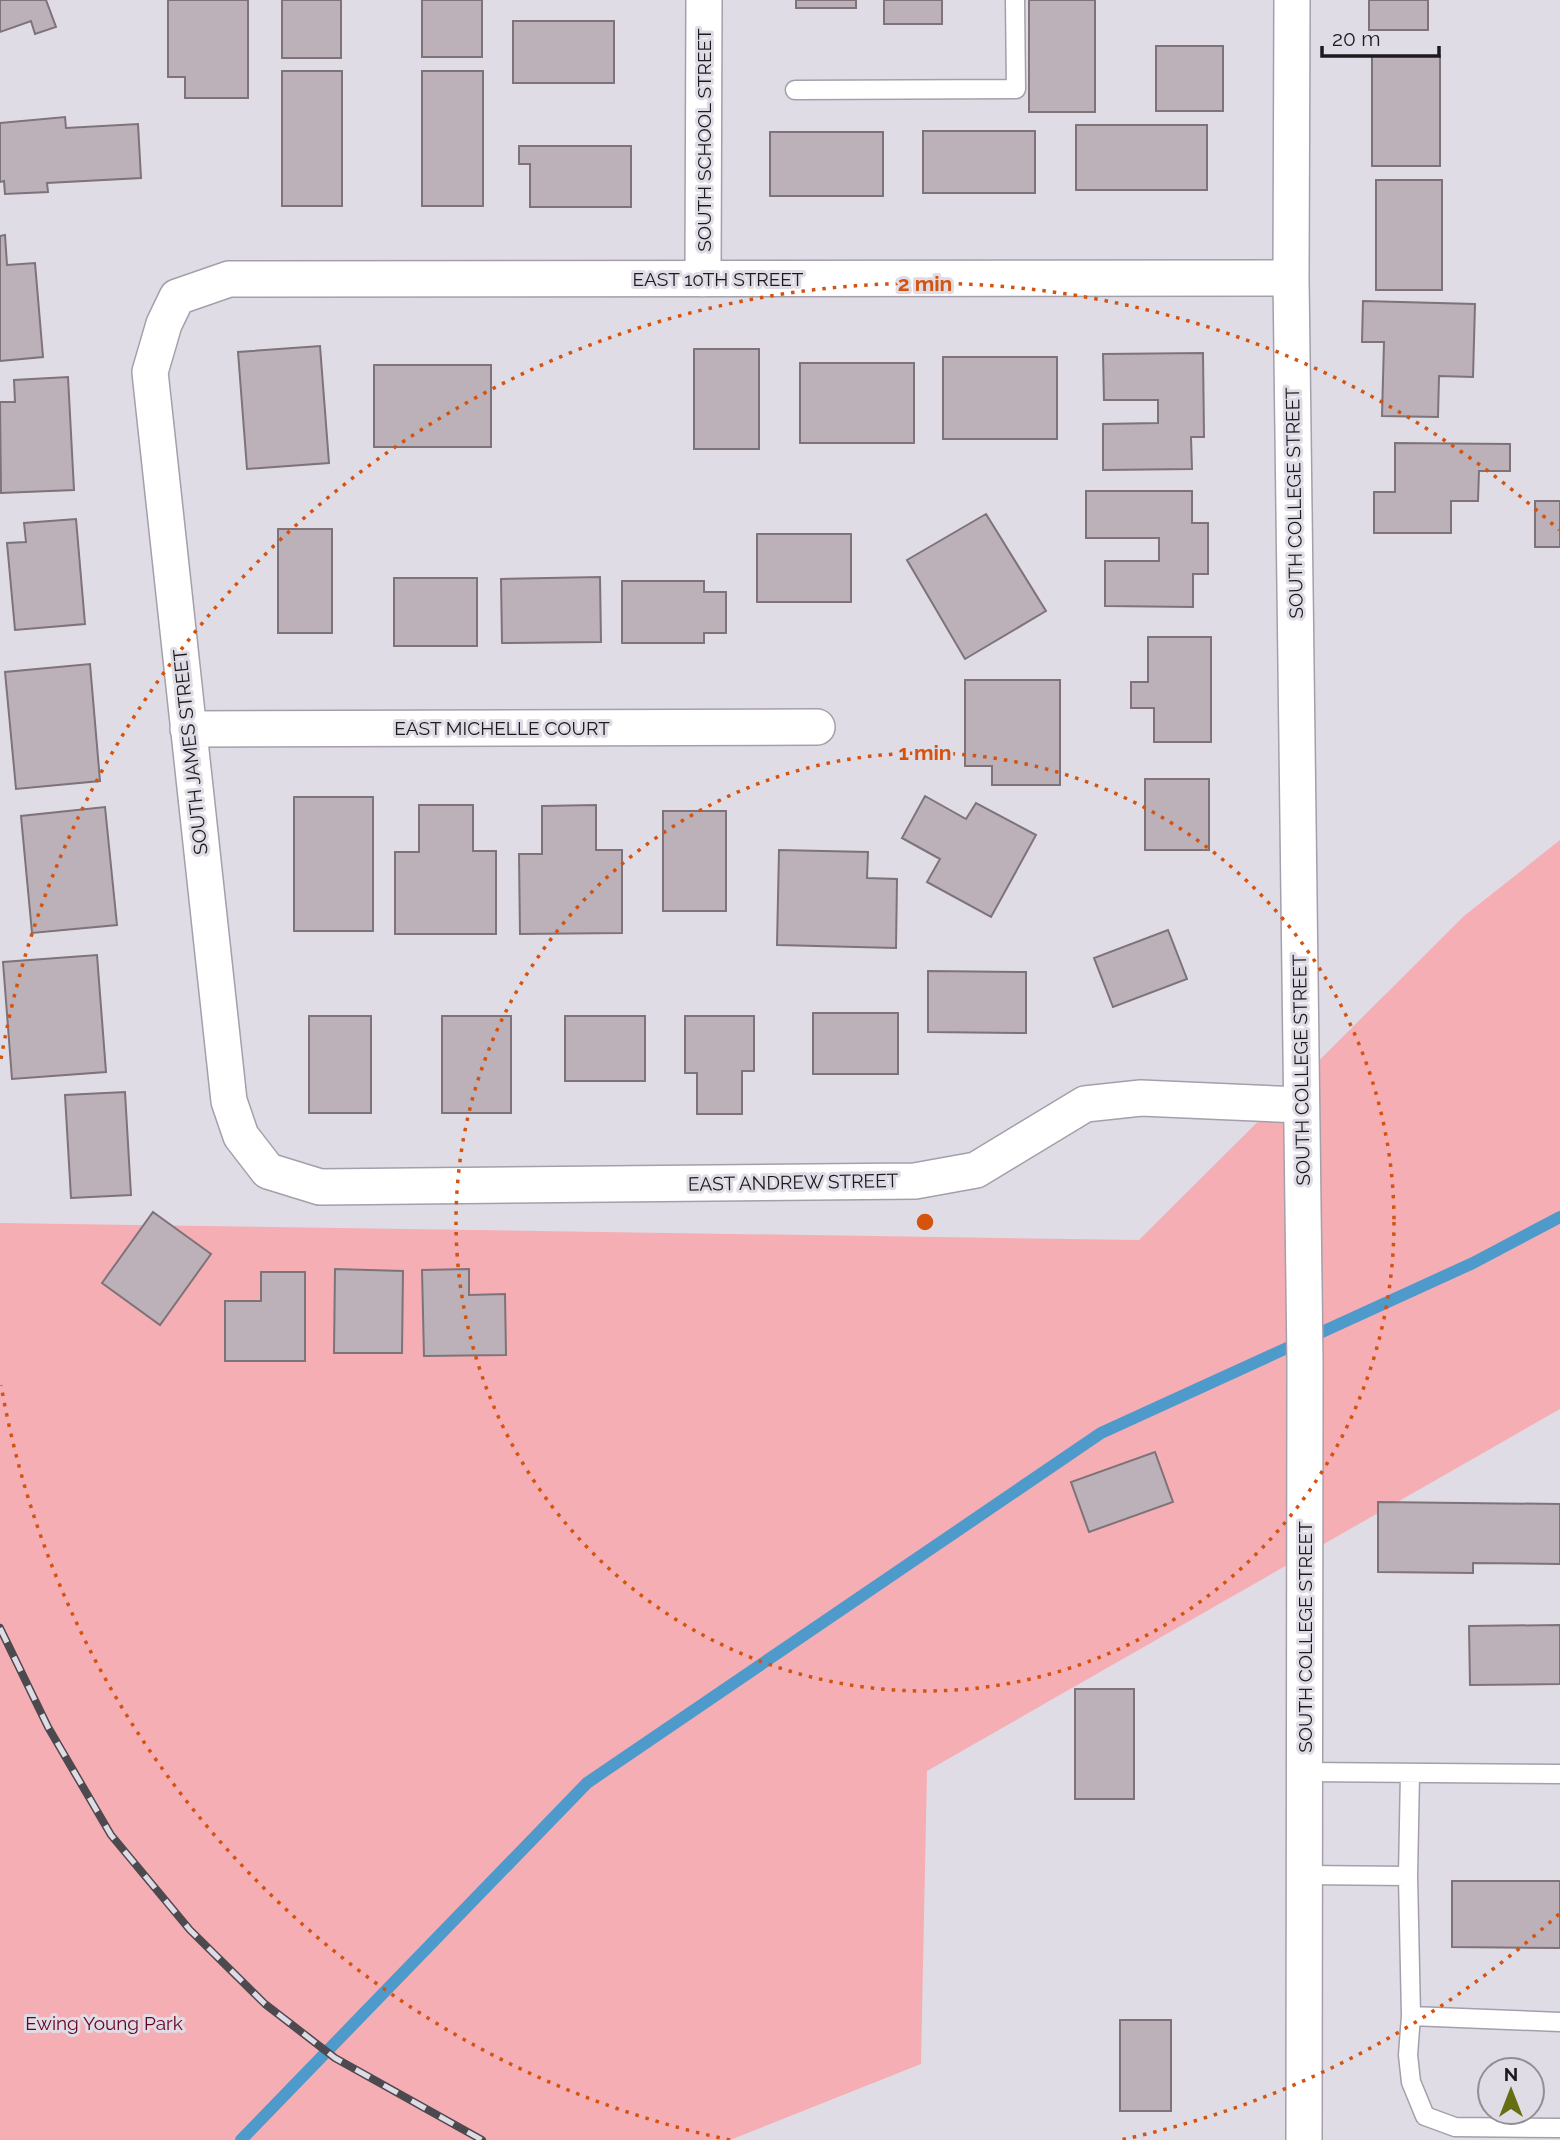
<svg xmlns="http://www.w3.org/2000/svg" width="1560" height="2140" font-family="Raleway,sans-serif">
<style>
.green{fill:#f6aeb5}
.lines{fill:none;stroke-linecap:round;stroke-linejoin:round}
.stream{stroke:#4e9bcb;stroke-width:12}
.building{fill:#bcb1b8;stroke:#7d7379;stroke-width:2}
.lane-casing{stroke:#a49faa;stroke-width:21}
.street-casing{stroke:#a49faa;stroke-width:38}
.lane{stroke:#fff;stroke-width:18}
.street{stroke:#fff;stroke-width:35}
.rail-casing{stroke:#4c4a4f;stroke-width:8}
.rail{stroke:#e0dce6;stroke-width:5;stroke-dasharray:16;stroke-linecap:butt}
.ring{fill:none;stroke:#d4530e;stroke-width:3.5;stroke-dasharray:3.5 7}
.labels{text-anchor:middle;stroke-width:6;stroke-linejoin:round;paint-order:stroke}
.street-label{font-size:19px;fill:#1c1a1e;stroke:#e0dce6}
.park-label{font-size:19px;fill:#690021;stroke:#e0dce6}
.centre{fill:#d4530e;stroke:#e0dce6;stroke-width:3.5}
.ring-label{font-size:21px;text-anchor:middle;font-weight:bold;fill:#d4530e;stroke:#e0dce6;stroke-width:6;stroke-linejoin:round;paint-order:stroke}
</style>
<rect width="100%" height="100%" fill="#e0dce6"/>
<path class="green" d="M1560 840V1409L927 1771 921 2064 730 2140H0V1223L1139 1240 1464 916Z"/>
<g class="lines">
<path class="stream" d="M241 2140 587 1783 1101 1433 1473 1263 1560 1217"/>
</g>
<path class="building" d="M0 0H46L56 27 35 34 31 21 0 32Z
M168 0H248V98H185V77H168Z
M282 0H341V58H282Z
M422 0H482V57H422Z
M796 0H856V8H796Z
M884 0H942V24H884Z
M1029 0H1095V112H1029Z
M1369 0H1428V30H1369Z
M513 21H614V83H513Z
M1156 46H1223V111H1156Z
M1372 56H1440V166H1372Z
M282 71H342V206H282Z
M422 71H483V206H422Z
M65 117 66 128 138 124 141 178 47 183 48 192 5 194 4 181 0 182V123Z
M1076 125H1207V190H1076Z
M923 131H1035V193H923Z
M770 132H883V196H770Z
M519 146H631V207H530V164H519Z
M1376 180H1442V290H1376Z
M5 235 7 265 35 263 43 357 0 361V236Z
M1363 301 1475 304 1473 377 1439 376 1438 417 1382 416 1384 342H1362Z
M320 346 329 463 247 469 238 352Z
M694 349H759V449H694Z
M1203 353 1204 437H1191L1192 469 1103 470V424L1158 423V400H1104L1103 354Z
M943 357H1057V439H943Z
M800 363H914V443H800Z
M374 365H491V447H374Z
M68 377 74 490 1 493 0 402H15L14 380Z
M1395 443 1510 444V471H1479L1478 501H1451V533H1374V492H1395Z
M1086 491H1192V523H1208V574H1193V607L1105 606V561H1159V538H1086Z
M1535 501H1560V547H1535Z
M986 514 1046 611 965 659 907 560Z
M76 519 85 624 15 630 7 543 26 542 24 523Z
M278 529H332V633H278Z
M757 534H851V602H757Z
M600 577 601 642 502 643 501 579Z
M394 578H477V646H394Z
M622 581H704V592H726V633H704V643H622Z
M1148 637H1211V742H1154V708H1131V682H1148Z
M90 664 100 781 16 789 5 672Z
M965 680H1060V785H992V766H965Z
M1145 779H1209V850H1145Z
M925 796 966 819 976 803 1036 835 991 917 927 882 940 859 902 838Z
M294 797H373V931H294Z
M419 805H473V851H496V934H395V852H419Z
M596 805V850H622V933L520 934 519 854H542V806Z
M105 807 117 925 32 933 21 816Z
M663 811H726V911H663Z
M779 850 868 852 867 878 897 879 896 948 777 945Z
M1168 930 1187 979 1113 1007 1094 958Z
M97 955 106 1072 12 1079 3 962Z
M928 971 1026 972V1033L928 1032Z
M813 1013H898V1074H813Z
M309 1016H371V1113H309Z
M442 1016H511V1113H442Z
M565 1016H645V1081H565Z
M685 1016H754V1071H742V1114H697V1073H685Z
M125 1092 131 1195 71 1198 65 1095Z
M153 1212 211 1254 160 1325 102 1283Z
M335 1269 403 1271 402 1353H334Z
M469 1269V1295L505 1294 506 1355 424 1356 422 1270Z
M261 1272H305V1361H225V1301H261Z
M1155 1452 1173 1502 1089 1532 1071 1482Z
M1378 1502 1560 1504V1564L1473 1563V1573L1378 1572Z
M1560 1625V1684L1470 1685 1469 1626Z
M1075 1689H1134V1799H1075Z
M1452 1881H1560V1948L1452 1947Z
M1120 2020H1171V2111H1120Z"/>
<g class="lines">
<defs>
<path id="lane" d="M795 90 1016 89 1015 0
M1304 1772 1560 1774
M1304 1875 1408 1876 1411 2016 1560 2022
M1408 1876 1410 1773
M1411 2016 1408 2055 1411 2082 1425 2116 1455 2127 1560 2128"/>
<path id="street" d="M1292 0 1291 278 1305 1362 1304 2140
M1291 278 229 279 177 297 164 324 150 372 229 1101 241 1136 268 1171 320 1187 915 1181 976 1170 1085 1104 1141 1098 1301 1105
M703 279 704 0
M188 729 817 727"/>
</defs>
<use href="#lane" class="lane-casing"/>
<use href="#street" class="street-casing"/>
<use href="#lane" class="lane"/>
<use href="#street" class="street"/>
<defs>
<path id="rail" d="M0 1628 48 1727 111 1835 190 1930 265 2004 335 2058 482 2140"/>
</defs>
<use href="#rail" class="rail-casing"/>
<use href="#rail" class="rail"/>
</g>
<g class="ring">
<circle cx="925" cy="1222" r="469"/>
<path d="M1559 1914A938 938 0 0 1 1120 2140M730 2140A938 938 0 0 1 1 1385M1 1059A938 938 0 0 1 1559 530"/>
</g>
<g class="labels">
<g class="street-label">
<text transform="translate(704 140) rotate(-90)" y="7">SOUTH SCHOOL STREET</text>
<text x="718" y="286">EAST 10TH STREET</text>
<text transform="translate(1294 503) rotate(-91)" y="7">SOUTH COLLEGE STREET</text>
<text x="502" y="735">EAST MICHELLE COURT</text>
<text transform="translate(190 752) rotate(-96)" y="7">SOUTH JAMES STREET</text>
<text transform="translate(1301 1070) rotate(-91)" y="7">SOUTH COLLEGE STREET</text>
<text transform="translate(793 1182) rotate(-1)" y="7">EAST ANDREW STREET</text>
<text transform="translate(1305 1637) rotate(-90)" y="7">SOUTH COLLEGE STREET</text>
</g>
<g class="park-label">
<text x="104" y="2030">Ewing Young Park</text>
</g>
</g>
<circle cx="925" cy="1222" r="10" class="centre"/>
<g class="ring-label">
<text x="925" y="291">2 min</text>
<text x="925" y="760">1 min</text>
</g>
<g transform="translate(1511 2091)"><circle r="33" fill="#e0dce6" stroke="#928e96" stroke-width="2"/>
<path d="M0-5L12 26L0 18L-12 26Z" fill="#666d12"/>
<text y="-10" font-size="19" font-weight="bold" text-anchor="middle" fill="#1c1a1e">N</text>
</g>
<path d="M1322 46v10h117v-10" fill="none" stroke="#1c1a1e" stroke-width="3.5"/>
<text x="1332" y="46" font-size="21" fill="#1c1a1e" stroke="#e0dce6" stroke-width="5" paint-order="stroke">20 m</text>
</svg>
